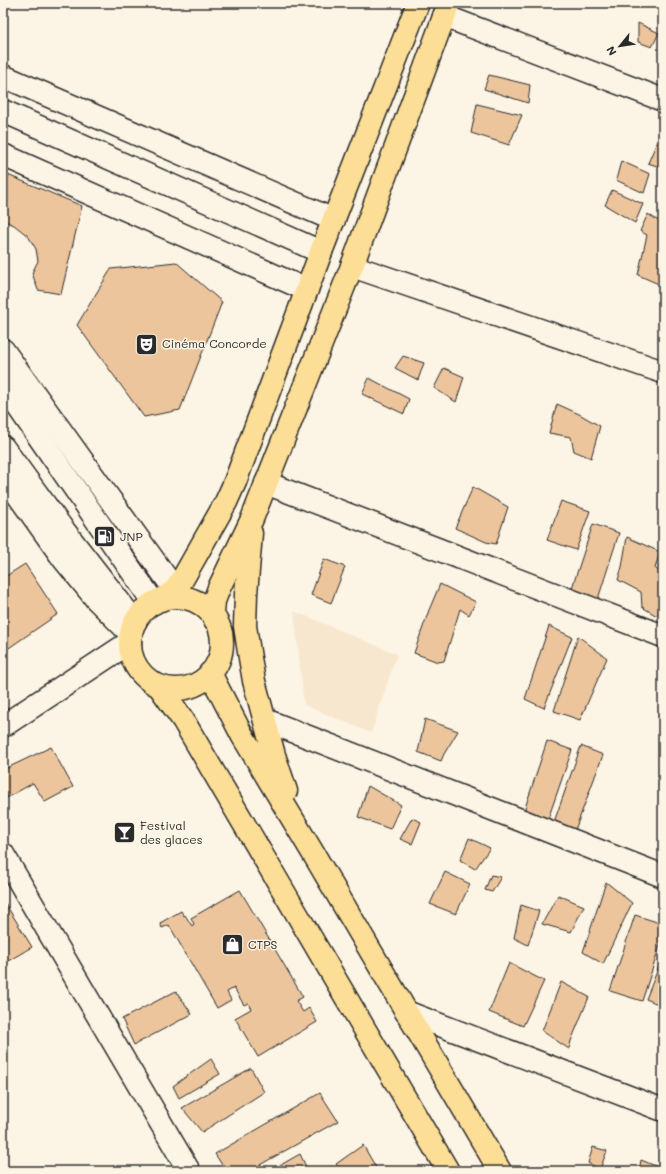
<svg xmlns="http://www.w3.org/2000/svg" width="666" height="1174" font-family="Mali,sans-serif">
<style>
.built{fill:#f8e7cf}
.building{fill:#edc59d;stroke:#2b2b2b}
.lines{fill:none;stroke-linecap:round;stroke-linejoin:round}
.street-casing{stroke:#2b2b2b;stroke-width:25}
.secondary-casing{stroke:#2b2b2b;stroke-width:25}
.primary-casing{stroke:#2b2b2b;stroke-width:25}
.street{stroke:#fcf5e5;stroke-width:22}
.secondary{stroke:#fcf5e5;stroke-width:22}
.primary{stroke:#fdde96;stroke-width:22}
.labels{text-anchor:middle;stroke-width:3;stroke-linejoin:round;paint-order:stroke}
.poi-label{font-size:12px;fill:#2b2b2b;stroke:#fcf5e5;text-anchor:start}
</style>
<rect width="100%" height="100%" fill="#fcf5e5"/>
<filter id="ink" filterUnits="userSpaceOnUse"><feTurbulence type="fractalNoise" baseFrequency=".025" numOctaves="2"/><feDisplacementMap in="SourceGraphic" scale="8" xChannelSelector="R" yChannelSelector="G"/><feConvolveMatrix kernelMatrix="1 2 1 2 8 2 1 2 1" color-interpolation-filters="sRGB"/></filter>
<g filter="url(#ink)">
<path class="built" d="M294 611 397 654 371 733 304 705Z"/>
<path class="building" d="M638 23 659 33 652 47 638 42Z
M489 75 530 85 528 103 484 89Z
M477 104 522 115 509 145 471 133Z
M657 142 663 144V168L648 163Z
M621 161 650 174 644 193 616 180Z
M3 173 82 206 61 294 38 290 32 273 38 261 36 249 28 236 14 225 3 220Z
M612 190 643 204 635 223 605 205Z
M648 214 663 224V286L638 275 647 235 640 231Z
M176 262 222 302 180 410 144 417 77 325 111 269Z
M403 356 424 363 418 380 395 368Z
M444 368 464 377 456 402 434 388Z
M369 378 409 399 404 414 362 394Z
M557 404 579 414 600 426 591 458 574 451 571 437 549 433Z
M473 487 508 507 496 544 486 542 455 528Z
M561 501 590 511 576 550 547 540Z
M593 524 619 533 598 599 571 591Z
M627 537 660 552 655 568 663 575V602L657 616 642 607 641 592 618 580 622 567Z
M324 559 345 567 331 603 311 595Z
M25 564 58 614 3 652V578Z
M440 584 476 602 469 615 460 609 444 661 438 662 414 653 429 610Z
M549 626 572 637 544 708 525 699Z
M578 636 607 658 580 720 554 711Z
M425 719 458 731 444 754 441 761 418 752Z
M547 741 572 750 548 819 524 811Z
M581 746 603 755 575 830 554 822Z
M51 747 73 787 45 802 33 783 3 800V770Z
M368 786 401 805 390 829 358 817Z
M412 818 421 822 412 844 400 839Z
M469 838 490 848 475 869 460 860Z
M445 872 470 884 456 914 430 904Z
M491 875 501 877 492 892 485 890Z
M606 882 632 903 603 964 583 952Z
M240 890 303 997 296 1001 303 1012 309 1008 317 1022 258 1057 235 1018 251 1009 248 1003 244 1005 234 988 227 992 231 1000 217 1008 169 925 162 928 160 923 181 911 184 916 185 915 192 926 194 924 191 918Z
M558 895 584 906 571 932 542 924Z
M5 903 32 947 3 964V905Z
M521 905 539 911 528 945 514 938Z
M635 915 663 924V936L642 1001 610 991Z
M663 956V1006L646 999Z
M509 963 544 981 523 1026 489 1012Z
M561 982 589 997 571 1041 569 1049 542 1031Z
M176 991 192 1014 134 1045 122 1019Z
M211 1059 220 1074 179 1098 173 1086Z
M251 1068 264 1092 202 1132 182 1108Z
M320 1093 338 1121 249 1171H226L215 1154Z
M363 1145 378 1171H341L336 1164Z
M593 1147 607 1151 600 1169 588 1163Z
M300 1154 308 1171H270Z
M641 1160 663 1169V1171H639Z"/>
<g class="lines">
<defs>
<path id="street" d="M444 16 663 100
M3 76 334 220
M3 111 321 252
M3 155 307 290
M3 350 175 590
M3 474 62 557 97 600 131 634
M266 483 663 636
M265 720 663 876
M3 726 130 642
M3 854 189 1171
M406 1012 663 1110"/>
<path id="secondary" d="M352 266 663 372
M3 385 154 603
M3 447 62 528 135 622"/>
<path id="primary" d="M251 533 246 594 245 626 249 652 254 681 274 755 286 791
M130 643a46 46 0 1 1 92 0a46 46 0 1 1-92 0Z
M161 600 175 590 182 580 226 502 235 482 321 252 418 3
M215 620 213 613 214 601 219 588 252 519 352 266 449 3
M210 673 242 735 316 858 500 1171
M159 686 183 720 448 1171"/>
</defs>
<use href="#street" class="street-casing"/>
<use href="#secondary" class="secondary-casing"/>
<use href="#primary" class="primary-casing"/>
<use href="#street" class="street"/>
<use href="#secondary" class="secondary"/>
<use href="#primary" class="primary"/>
</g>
</g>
<defs>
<symbol id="theatre-square" viewBox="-11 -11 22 22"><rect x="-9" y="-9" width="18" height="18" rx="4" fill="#2b2b2b" stroke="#fcf5e5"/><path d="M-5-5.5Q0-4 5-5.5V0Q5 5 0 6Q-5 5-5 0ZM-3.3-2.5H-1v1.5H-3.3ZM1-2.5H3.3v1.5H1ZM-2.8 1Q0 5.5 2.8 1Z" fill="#fff"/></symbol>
<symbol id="fuel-square" viewBox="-11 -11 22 22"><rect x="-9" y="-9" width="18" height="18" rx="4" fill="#2b2b2b" stroke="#fcf5e5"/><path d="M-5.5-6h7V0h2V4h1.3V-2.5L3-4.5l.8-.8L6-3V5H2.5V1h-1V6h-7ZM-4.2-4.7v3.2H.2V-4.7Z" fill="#fff"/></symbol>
<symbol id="bar-square" viewBox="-11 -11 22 22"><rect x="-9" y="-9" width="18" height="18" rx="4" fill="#2b2b2b" stroke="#fcf5e5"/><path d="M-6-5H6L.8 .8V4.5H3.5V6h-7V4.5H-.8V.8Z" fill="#fff"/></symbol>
<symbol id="shop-square" viewBox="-11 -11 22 22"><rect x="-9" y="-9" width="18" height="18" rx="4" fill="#2b2b2b" stroke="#fcf5e5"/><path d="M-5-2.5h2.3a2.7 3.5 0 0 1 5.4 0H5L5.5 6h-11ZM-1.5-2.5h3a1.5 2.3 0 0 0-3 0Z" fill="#fff"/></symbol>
</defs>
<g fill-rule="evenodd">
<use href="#theatre-square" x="134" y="332" width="25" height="25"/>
<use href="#fuel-square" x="92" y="524" width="25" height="25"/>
<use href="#bar-square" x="112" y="820" width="25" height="25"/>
<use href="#shop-square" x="220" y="932" width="25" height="25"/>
</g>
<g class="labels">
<g class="poi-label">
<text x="162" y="348">Cinéma Concorde</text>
<text x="120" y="541">JNP</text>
<text x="140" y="830">Festival<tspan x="140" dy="14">des glaces</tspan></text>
<text x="248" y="949">CTPS</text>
</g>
</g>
<rect width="666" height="1174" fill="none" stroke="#fcf5e5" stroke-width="16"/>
<rect x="8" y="8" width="650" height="1158" fill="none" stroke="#2b2b2b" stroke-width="1.5" filter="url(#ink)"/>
<g transform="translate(620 46) rotate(240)" stroke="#fcf5e5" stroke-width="3" paint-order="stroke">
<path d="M0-3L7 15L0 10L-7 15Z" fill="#2b2b2b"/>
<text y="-6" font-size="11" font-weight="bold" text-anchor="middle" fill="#2b2b2b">N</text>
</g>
</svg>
